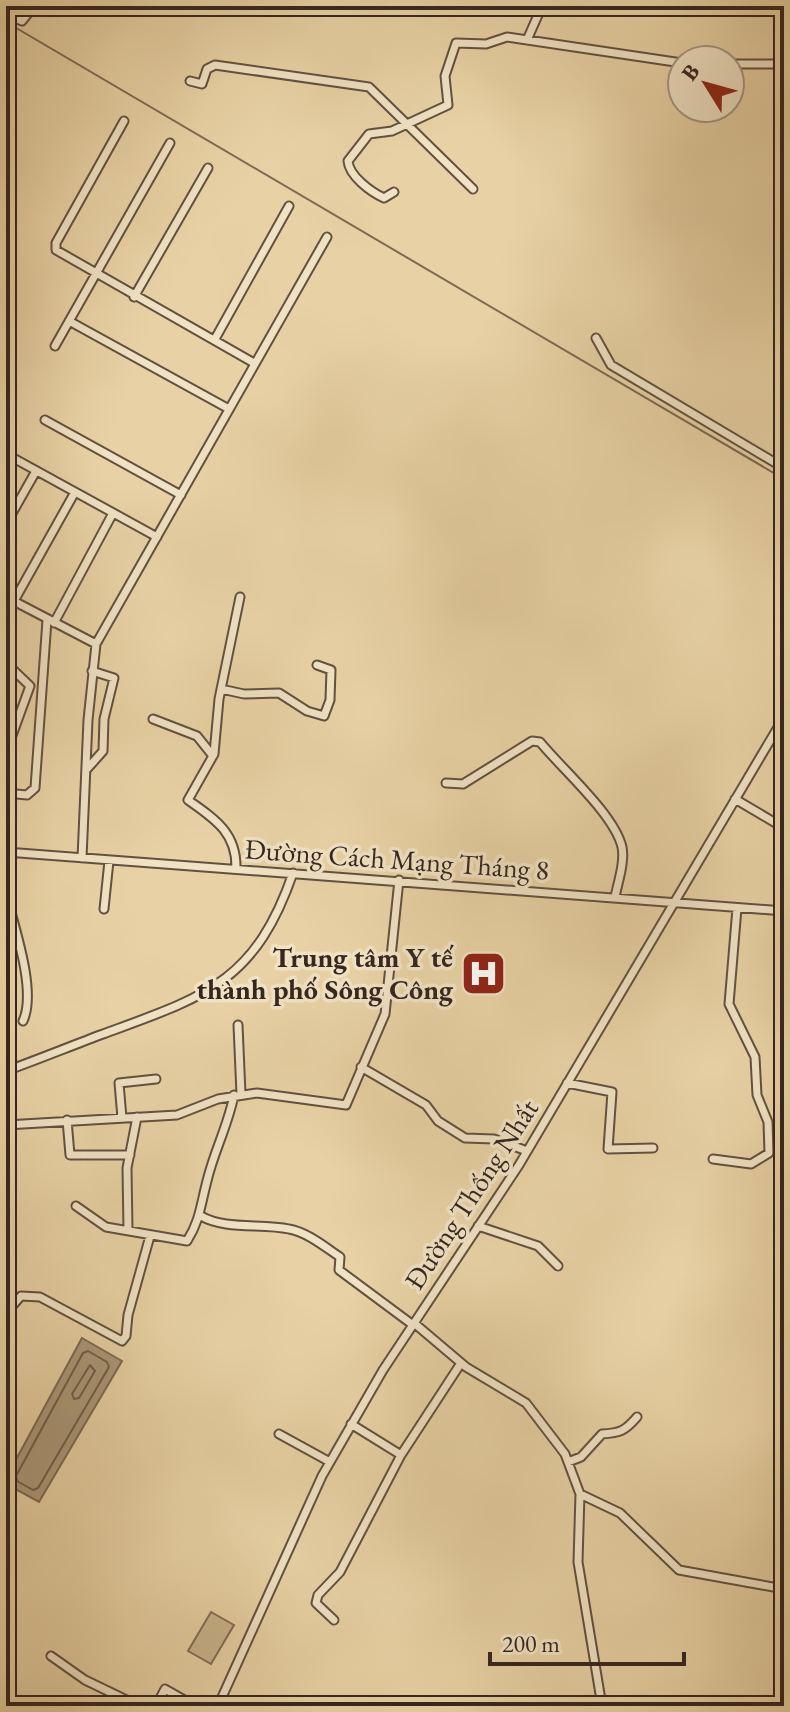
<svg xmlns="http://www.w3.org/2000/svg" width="790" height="1712" font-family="'EB Garamond',serif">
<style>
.green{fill:#cab58e;stroke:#806e57;stroke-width:2}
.water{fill:#ab9878;stroke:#7c6a55;stroke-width:2}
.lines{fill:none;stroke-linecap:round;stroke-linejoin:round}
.shore{stroke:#705f4c;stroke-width:2}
.stream{stroke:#7c6a55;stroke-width:2}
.minor-casing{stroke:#625141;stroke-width:11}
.minor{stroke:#f0e2c4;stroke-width:7}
.labels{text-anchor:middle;stroke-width:7;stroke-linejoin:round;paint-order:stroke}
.street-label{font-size:28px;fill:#352620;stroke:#f0e2c4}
.poi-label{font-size:28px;font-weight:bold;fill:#352620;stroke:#f0e2c4;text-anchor:end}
</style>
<rect width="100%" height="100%" fill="#e8d2a5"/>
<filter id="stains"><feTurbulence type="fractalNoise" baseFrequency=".0025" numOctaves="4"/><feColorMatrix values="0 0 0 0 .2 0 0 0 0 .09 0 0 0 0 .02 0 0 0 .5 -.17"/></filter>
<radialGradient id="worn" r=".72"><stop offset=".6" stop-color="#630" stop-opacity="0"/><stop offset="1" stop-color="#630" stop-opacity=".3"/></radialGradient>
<path class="green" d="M211 1612 234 1625 211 1664 188 1651Z"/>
<path class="water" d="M82 1338 122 1361 39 1502 6 1484V1478Z"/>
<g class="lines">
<path class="shore" d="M88 1351 107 1362 109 1367 38 1488 33 1490 17 1481 16 1476 83 1353Z
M90 1365 95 1371 79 1398 74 1399 72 1394Z"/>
<path class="stream" d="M6 22 784 479"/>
<defs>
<path id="minor" d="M6 14 22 21 34 6
M527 40 542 6
M730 64H784
M190 81 202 84 207 69 215 65 369 87 473 189
M124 121 56 243V250L254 363
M394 192 384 198C371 192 349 176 348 161L369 134 392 131 448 105 445 76 456 43 486 44 507 37 682 63
M134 297 208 168
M69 321 229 409
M596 338 611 365 784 468
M215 339 289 206
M55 346 170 143
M45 420 181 495
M6 454 157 537
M6 524 36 471
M6 597 96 644
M14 601 75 492
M54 623 113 513
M6 663 30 686 6 752
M221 689 244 694 279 693 307 711 324 716 330 700 331 670 317 665
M153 719 197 736 213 756
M87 769 103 751 104 719 114 678 92 671
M446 783 463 784 532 741 540 742C562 769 614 814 622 847 625 862 618 882 615 897
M6 793 27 795 35 788 47 620
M735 799 784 828
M6 852 784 911
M82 858 88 720 96 644 327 237
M236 869C237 833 215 819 188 800L214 754 219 699 240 597
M6 894C14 926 37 991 23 1021
M104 909 109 861
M238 1025 241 1094
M361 1067 426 1105 438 1121 465 1138 494 1139 527 1151
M6 1071C39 1059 71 1046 103 1034 204 997 255 983 293 873
M567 1083 612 1092 608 1149 653 1148
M122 1118 119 1083 156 1079
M67 1120 70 1155H130
M6 1125 177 1115 218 1099 257 1093 346 1105 385 1014 399 880
M713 1159 751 1164 769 1153 768 1122 757 1095 755 1057 729 1004 737 908
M76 1206 106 1227 187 1241C200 1221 201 1203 207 1181 214 1151 228 1126 234 1095
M6 1210 7 1212
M201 1216C225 1230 262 1223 289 1229 307 1232 325 1247 340 1257L339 1270 413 1325
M478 1226 538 1246 558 1266
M128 1230 127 1168 137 1117
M6 1313 21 1296 40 1297 122 1341 126 1336 128 1315 150 1236
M414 1323 466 1367 526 1403 565 1454 580 1494 578 1562 602 1706
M351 1424 401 1455
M279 1434 330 1462
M568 1462 581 1457 602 1434C620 1433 625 1431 637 1417
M580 1494 620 1513 679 1570 784 1589
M334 1620 316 1603 318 1595 340 1572 401 1455 461 1363
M51 1656 85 1680 139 1706
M156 1706 165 1689 195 1706
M218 1706 322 1476 383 1370 519 1165 784 717"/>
</defs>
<use href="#minor" class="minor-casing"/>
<use href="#minor" class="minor"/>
</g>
<defs>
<symbol id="hospital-square" viewBox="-11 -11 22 22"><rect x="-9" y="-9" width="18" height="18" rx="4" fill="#8f2418" stroke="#f0e2c4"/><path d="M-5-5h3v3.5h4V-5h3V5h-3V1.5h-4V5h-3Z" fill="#fff"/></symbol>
</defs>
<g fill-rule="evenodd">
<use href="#hospital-square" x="458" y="948" width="51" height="51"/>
</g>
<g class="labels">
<g class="street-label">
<text transform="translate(397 859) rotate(4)" y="10">Đường Cách Mạng Tháng 8</text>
<text transform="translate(471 1194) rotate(-57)" y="10">Đường Thống Nhất</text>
</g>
<g class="poi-label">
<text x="453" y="967">Trung tâm Y tế<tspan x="453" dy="32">thành phố Sông Công</tspan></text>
</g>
</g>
<rect width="790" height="1712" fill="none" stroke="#e8d2a5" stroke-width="32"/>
<rect x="8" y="8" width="774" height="1696" fill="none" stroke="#352620" stroke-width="4"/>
<rect x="16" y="16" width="758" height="1680" fill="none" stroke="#352620" stroke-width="2"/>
<g transform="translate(706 84) rotate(307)"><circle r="38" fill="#f0e2c4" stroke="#a59782" stroke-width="2"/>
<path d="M0-6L14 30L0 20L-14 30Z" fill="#8f2418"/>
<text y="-12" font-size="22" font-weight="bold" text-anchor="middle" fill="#352620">B</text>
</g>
<path d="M490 1652v12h194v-12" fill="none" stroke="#352620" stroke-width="4"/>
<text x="502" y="1652" font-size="24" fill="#352620" stroke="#f0e2c4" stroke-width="6" paint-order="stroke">200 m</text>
<rect width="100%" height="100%" filter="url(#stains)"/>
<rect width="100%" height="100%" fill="url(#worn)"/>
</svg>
